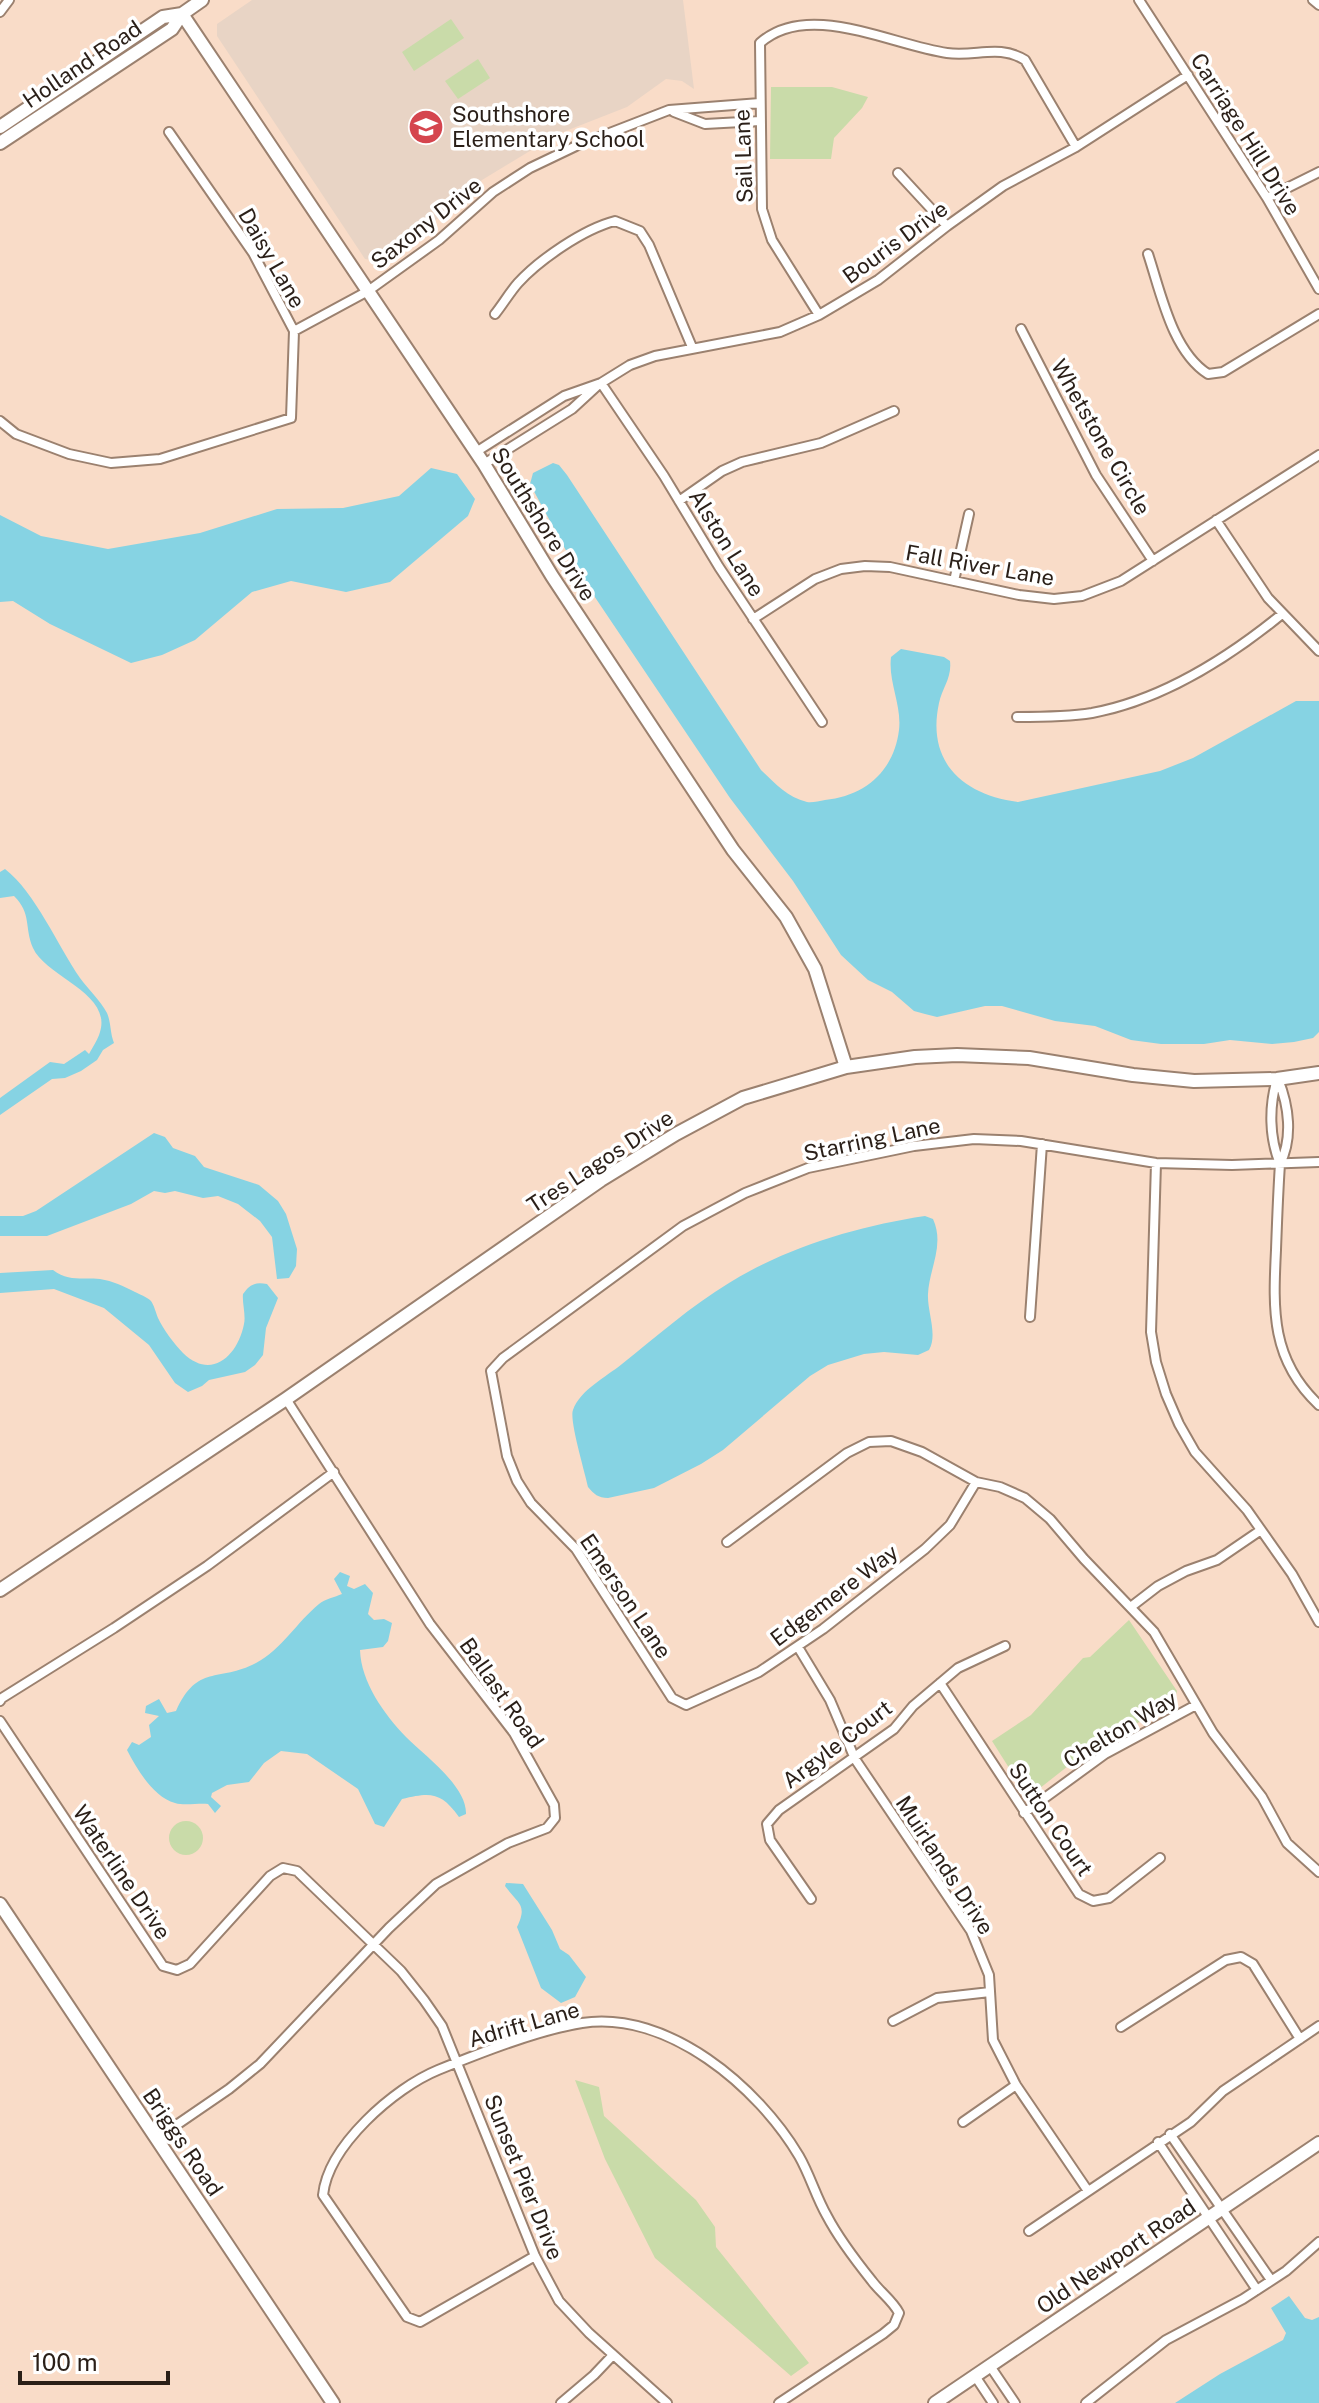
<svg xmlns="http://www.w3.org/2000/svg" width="1319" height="2403" font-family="'Public Sans',sans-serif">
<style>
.education{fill:#e8d4c5}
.green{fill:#c9dba9}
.water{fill:#86d3e3}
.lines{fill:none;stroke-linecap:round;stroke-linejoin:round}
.street-casing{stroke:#9b816f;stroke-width:12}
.secondary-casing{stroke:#9b816f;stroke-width:16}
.street{stroke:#fff;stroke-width:8}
.secondary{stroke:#fff;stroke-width:12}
.labels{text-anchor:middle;stroke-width:7;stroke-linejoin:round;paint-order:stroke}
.street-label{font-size:22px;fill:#2a1f18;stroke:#fff}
.poi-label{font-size:22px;fill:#2a1f18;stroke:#fff;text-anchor:start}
</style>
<rect width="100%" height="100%" fill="#f9dcc8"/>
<path class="education" d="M252 0H683L694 89 682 81 666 79 627 107 558 134 482 180 429 226 378 261 365 259 217 36V24Z"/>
<path class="green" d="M451 19 464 38 414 71 402 52Z
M478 59 490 78 458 99 445 81Z
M771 87H832L868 97 862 108 834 138 831 159H770Z
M1129 1620 1177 1691 1173 1704 1091 1748 1035 1792 1023 1790 992 1741 1031 1715 1083 1658 1090 1657Z
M169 1838a17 17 0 1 1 34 0a17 17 0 1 1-34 0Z
M575 2080 599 2087 604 2116 696 2200 715 2227 716 2247 809 2363 791 2376 655 2258 605 2159Z"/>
<path class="water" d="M553 463 559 465 567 475 761 770C775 783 787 797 807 802 812 803 819 801 825 800 865 796 894 771 899 730 902 705 888 682 891 657L901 649 944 657 950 661C952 678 942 688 939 703 926 763 964 795 1018 802L1160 771 1193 758 1296 701H1319V1032L1313 1038 1294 1042 1272 1044 1230 1040 1204 1044H1161L1131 1040 1095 1026 1055 1021 1002 1006H985L937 1017 925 1014 914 1011 892 992 868 980 841 955 793 881 730 798 576 569 530 484 533 473Z
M431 468 457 474 475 499 468 516 390 582 346 592 291 581 252 592 195 640 162 655 131 663 50 624 13 601 0 602V515L41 536 108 549 200 533 277 509 343 508 399 496Z
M5 869C35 892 58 946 80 978 89 990 100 1000 107 1013 111 1022 110 1033 114 1043L103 1050 97 1060 81 1071 65 1078 52 1079 0 1115V1098L50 1062 64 1064 85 1050 89 1054C93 1047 98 1039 100 1032 112 993 46 977 33 948 24 927 32 914 14 896L0 898V872Z
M154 1133 165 1137 173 1148 195 1156 204 1167 259 1185 278 1201 286 1214 297 1249 296 1266 289 1278 277 1279 272 1237 260 1221 238 1204 218 1196 203 1198 175 1191 165 1193 154 1191 131 1204 47 1236H0V1216H23L36 1211Z
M925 1216 933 1219C945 1245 929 1269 928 1294 927 1311 938 1335 929 1350L918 1355 884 1352 864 1354 828 1365 810 1376 723 1450 701 1464 654 1488 608 1498C598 1498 594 1494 588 1487 585 1472 569 1420 573 1410 580 1390 606 1377 622 1364 657 1336 691 1306 729 1283 787 1247 858 1226 925 1216Z
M53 1270C69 1282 82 1277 100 1279 113 1281 123 1286 135 1292 139 1294 147 1297 151 1301 154 1305 156 1313 158 1318 163 1329 174 1344 183 1353 212 1381 238 1355 244 1324 246 1315 242 1303 243 1294 250 1284 255 1282 267 1284L278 1298 266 1328 263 1355 255 1365 245 1372 209 1380 202 1386 188 1392 175 1383 149 1345 104 1308 54 1289 0 1293V1273Z
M340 1572 350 1576 347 1586 354 1589 365 1584 373 1593 368 1614 374 1620 384 1619 392 1623 388 1641 383 1647 360 1650C361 1682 384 1714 406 1737 424 1755 467 1786 466 1814L459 1817C441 1792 431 1792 402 1799L384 1827 375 1824 358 1789 307 1754 281 1751 264 1763 249 1782 227 1785 212 1793 211 1797 221 1806 215 1813 208 1804C198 1803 184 1806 175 1803 153 1797 137 1769 127 1750L132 1742 139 1745 151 1737 149 1725 159 1716 145 1713 146 1706 159 1699 167 1713 176 1711C198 1663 218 1683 256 1663 282 1649 297 1622 319 1604 325 1599 335 1597 342 1594L334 1579Z
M506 1883 523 1884 552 1930 560 1949 569 1955 586 1977 575 1997 561 2003 541 1988 517 1927C528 1904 518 1904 505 1886Z
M1289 2296 1305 2318 1312 2320 1319 2317V2403H1175L1220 2374 1283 2340 1286 2333 1271 2308Z"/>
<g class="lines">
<defs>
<path id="street" d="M1139 0 1267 198 1319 289
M1313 0 1319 5
M0 12 9 0
M674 112 705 124 760 121
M898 173 947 226
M1267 198 1319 172
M1148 254C1161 293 1172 351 1208 374L1223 372 1319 314
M495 314C503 304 510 292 518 283 540 259 584 229 615 221L640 231 649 245 692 347
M819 315 772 240 762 209 760 43C808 0 891 45 947 53 976 57 999 44 1025 60L1076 147
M1021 329 1096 475 1153 561
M294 331 368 291 439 240 493 192 530 168 576 146 669 110 760 103
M601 383 664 476 719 567 822 722
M0 421 16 434 69 454 111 463 160 459 291 418 294 331 253 253 169 132
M476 452 564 396 601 383 630 365 655 356 780 332 819 315 878 280 947 226 1003 186 1076 147 1188 75
M484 464 572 409 597 386
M679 501 722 471 742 462 821 443 894 411
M1216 520 1268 598 1319 651
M954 581 969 514
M753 619 815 579 841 569 865 566 890 567 1019 595 1054 599 1082 596 1121 581 1319 455
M1017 717C1042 717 1067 717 1092 713 1162 700 1228 658 1282 614
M1277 1079C1269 1106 1269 1137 1280 1164 1278 1193 1277 1222 1276 1250 1273 1311 1271 1360 1319 1405
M1278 1079C1289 1106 1293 1138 1280 1164
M1156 1163 1151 1332 1156 1362 1166 1394 1179 1424 1195 1452 1247 1510 1292 1574 1319 1622
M1030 1317 1042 1144
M976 1482 950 1525 925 1549 823 1629 759 1672 686 1705 672 1698 576 1549 531 1503 517 1481 507 1456 491 1371 503 1358 683 1226 745 1193 808 1168 914 1146 974 1139 1021 1141 1156 1163 1232 1165 1319 1162
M727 1542 847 1453 869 1442 891 1441 922 1452 976 1482 1000 1487 1025 1498 1050 1519 1084 1559 1154 1632 1213 1733 1262 1797 1287 1843 1319 1872
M1132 1606 1158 1586 1186 1571 1217 1560 1261 1530
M798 1647 830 1700 855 1759 971 1931 989 1975 993 2040 1016 2085 1088 2191
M940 1683 1079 1894 1093 1901 1109 1898 1160 1858
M0 1701 2 1698 114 1628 207 1566 334 1472
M0 1721 163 1966 177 1970 190 1964 270 1876 283 1868 297 1871 401 1971 424 2000 442 2026 535 2256 559 2301 589 2333 667 2403
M1024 1813 1105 1754 1196 1705
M811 1899 770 1840 767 1824 779 1810 894 1729 913 1706 958 1668 1005 1646
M893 2021 937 1998 990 1992
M1121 2027 1226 1960 1241 1957 1253 1964 1300 2039
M963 2122 1016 2085
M1170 2134 1271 2280
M156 2139 229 2089 260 2064 389 1928 436 1884 508 1843 547 1828 555 1818 554 1805 514 1733 430 1624 286 1399
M1158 2142 1257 2290
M1029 2231 1191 2122 1223 2091 1319 2026
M535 2256 420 2322 407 2317 323 2195C328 2146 394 2088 438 2070 480 2053 538 2030 582 2023 668 2010 758 2087 799 2156 810 2175 816 2197 827 2216 839 2239 856 2261 872 2281 881 2293 892 2300 899 2313L894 2325 883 2334 779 2403
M990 2366 1015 2403
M975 2376 993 2403
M561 2403 594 2375 613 2355
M1086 2403 1166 2340 1243 2299 1286 2271 1319 2242"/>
<path id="secondary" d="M182 14 484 464 552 576 733 850 786 917 815 969 846 1067
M0 127 163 17 182 14
M0 143 172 29 182 14 202 0
M0 1590 286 1399 601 1180 676 1134 743 1098 846 1067 915 1057 957 1055 1029 1058 1133 1075 1194 1081 1277 1079 1319 1073
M0 1904 333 2403
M935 2403 1319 2143"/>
</defs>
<use href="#street" class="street-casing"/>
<use href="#secondary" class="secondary-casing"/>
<use href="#street" class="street"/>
<use href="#secondary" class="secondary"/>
</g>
<defs>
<symbol id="school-disc" viewBox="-11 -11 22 22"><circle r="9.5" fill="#d5454e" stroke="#fff"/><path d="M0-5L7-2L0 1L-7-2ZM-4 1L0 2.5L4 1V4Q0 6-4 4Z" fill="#fff"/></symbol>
</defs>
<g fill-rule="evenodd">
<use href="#school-disc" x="406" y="107" width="40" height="40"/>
</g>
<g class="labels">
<g class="street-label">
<text transform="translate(82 64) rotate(-34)" y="8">Holland Road</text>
<text transform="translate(1246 134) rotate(58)" y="8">Carriage Hill Drive</text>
<text transform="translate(743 156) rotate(-92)" y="8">Sail Lane</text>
<text transform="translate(426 223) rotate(-38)" y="8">Saxony Drive</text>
<text transform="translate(895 242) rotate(-36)" y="8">Bouris Drive</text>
<text transform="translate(272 258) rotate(60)" y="8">Daisy Lane</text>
<text transform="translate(1101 437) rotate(60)" y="8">Whetstone Circle</text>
<text transform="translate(544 524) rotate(58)" y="8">Southshore Drive</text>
<text transform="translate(727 543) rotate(58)" y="8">Alston Lane</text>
<text transform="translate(980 565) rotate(10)" y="8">Fall River Lane</text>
<text transform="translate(872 1139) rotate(-12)" y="8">Starring Lane</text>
<text transform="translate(600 1161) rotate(-33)" y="8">Tres Lagos Drive</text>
<text transform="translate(834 1595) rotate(-37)" y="8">Edgemere Way</text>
<text transform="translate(626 1596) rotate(56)" y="8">Emerson Lane</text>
<text transform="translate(502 1693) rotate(55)" y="8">Ballast Road</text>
<text transform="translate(1120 1729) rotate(-31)" y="8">Chelton Way</text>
<text transform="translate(837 1744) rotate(-37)" y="8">Argyle Court</text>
<text transform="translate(1051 1819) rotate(56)" y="8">Sutton Court</text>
<text transform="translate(945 1865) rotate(57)" y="8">Muirlands Drive</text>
<text transform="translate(122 1872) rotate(56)" y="8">Waterline Drive</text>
<text transform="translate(524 2024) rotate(-16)" y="8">Adrift Lane</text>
<text transform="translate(183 2142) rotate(56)" y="8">Briggs Road</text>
<text transform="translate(524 2177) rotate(68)" y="8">Sunset Pier Drive</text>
<text transform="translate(1116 2256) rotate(-34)" y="8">Old Newport Road</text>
</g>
<g class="poi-label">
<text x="452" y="122">Southshore<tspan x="452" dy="25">Elementary School</tspan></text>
</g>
</g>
<path d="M20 2371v12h148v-12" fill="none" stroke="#2a1f18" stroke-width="4"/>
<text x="32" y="2371" font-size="24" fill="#2a1f18" stroke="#ffffff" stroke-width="6" paint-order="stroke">100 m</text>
</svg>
